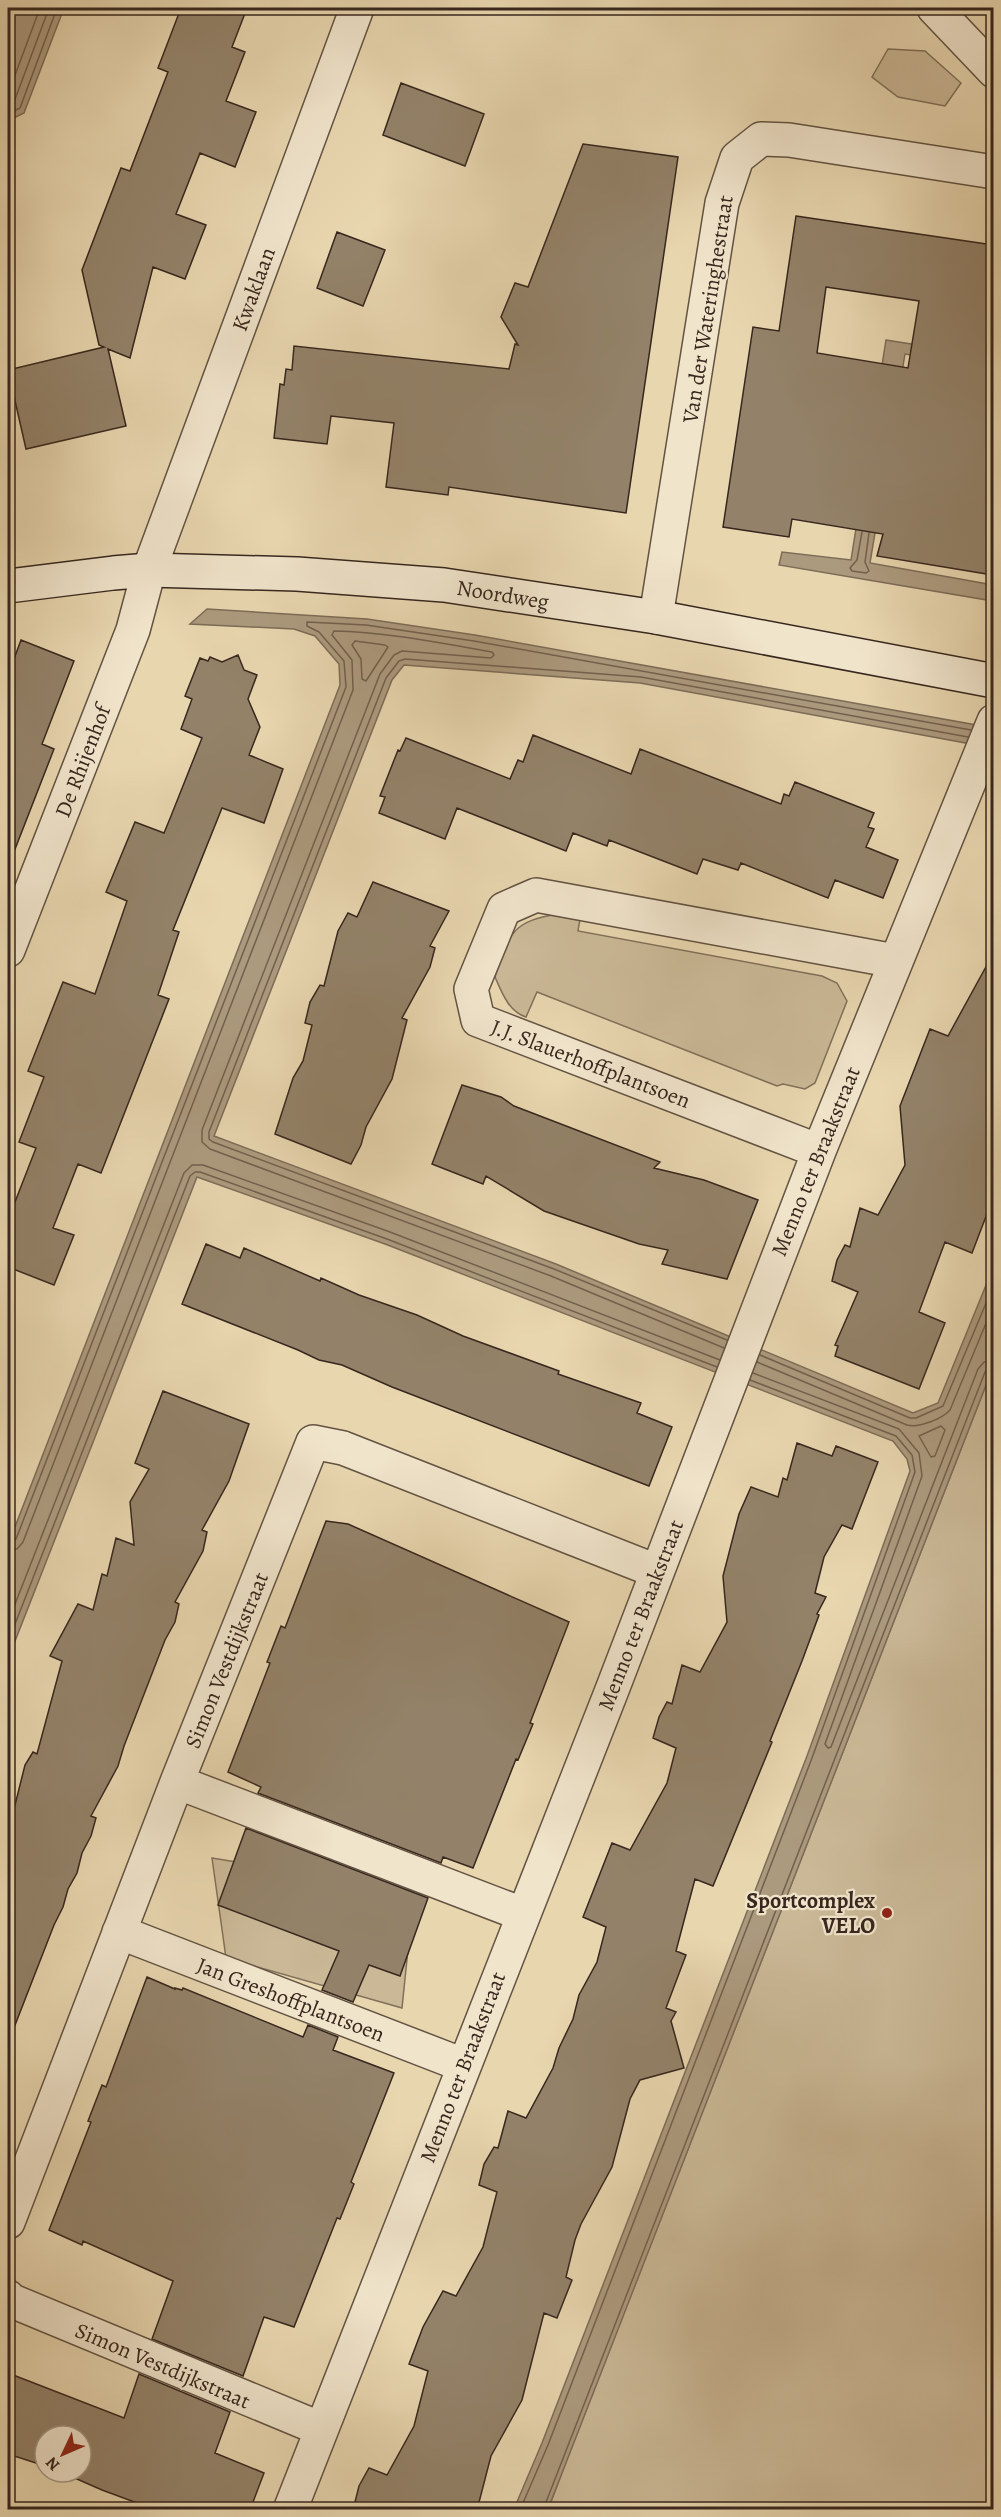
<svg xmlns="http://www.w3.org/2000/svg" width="1001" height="2517" font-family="Alegreya,serif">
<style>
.green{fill:#cab896;stroke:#80705a;stroke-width:1.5}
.water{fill:#ac9a7e;stroke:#7d6c58;stroke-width:1.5}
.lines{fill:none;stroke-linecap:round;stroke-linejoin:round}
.shore{stroke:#72604e;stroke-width:1.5}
.building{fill:#938269;stroke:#37271e;stroke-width:1.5;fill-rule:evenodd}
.street-casing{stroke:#635342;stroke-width:36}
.secondary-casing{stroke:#37271e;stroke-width:36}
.street{stroke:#f0e4cb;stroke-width:33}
.secondary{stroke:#f0e4cb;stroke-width:33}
.poi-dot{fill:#8f2418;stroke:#f0e4cb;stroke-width:2}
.labels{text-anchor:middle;stroke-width:4.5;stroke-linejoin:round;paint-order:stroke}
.street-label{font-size:22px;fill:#37271e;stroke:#f0e4cb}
.poi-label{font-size:22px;font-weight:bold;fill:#37271e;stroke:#f0e4cb;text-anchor:end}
</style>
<rect width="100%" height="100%" fill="#e8d6af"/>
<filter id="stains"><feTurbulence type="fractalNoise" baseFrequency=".00333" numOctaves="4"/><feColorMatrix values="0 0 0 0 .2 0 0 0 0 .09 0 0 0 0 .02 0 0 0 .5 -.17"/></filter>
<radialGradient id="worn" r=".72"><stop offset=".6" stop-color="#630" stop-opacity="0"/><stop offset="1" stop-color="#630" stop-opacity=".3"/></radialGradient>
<path class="green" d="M888 49 925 51 961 83 945 106 898 97 872 77Z
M559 914 580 919 578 931 822 976 837 983 847 1001 815 1083 805 1089 783 1084 777 1086 537 992 526 1017C509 1012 502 993 495 977 509 934 511 921 559 914Z
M993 1367V2509L548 2510 567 2459Z
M212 1858 414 1891 402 2008 226 1958Z"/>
<path class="water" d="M8 8H64L24 113 8 121Z
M886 340 993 357V368L905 354 870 563 993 585V601L779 565 782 552 851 560Z
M207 609 367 619 475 635 993 728V748L640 683 404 665 392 680 214 1136 556 1264 913 1413 938 1403 993 1268V1367L548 2509H514L542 2443 807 1756 910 1471 907 1459 893 1441 385 1244 197 1177 8 1659V1545L340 685 339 664 315 636 294 629 190 624Z"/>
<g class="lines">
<path class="shore" d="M8 94 40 8
M8 106 14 102 49 8
M8 114 20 108 57 8
M862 532 857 560 850 568 852 571 866 573 869 571 865 562 869 533
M355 641 385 645 388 647 366 681 362 679 361 659 352 645Z
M727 1340 554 1269 213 1142 209 1139V1132L386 678 399 661 405 659 641 677 968 737
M760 1355 910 1418H916L943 1406 994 1284
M757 1362 907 1425C919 1428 942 1419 950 1410L994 1304
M753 1373 899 1429 919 1453 922 1476 825 1744 828 1748 831 1747 978 1369 984 1362 994 1360
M941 1426 945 1430 935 1456 931 1457 919 1436Z
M8 1544 12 1543 16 1539 346 687 344 661 319 632 307 626V622L366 625 474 641 971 730
M8 1551 17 1549 23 1542 353 690 352 660 332 635 334 631C387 632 440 643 492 652L494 655 491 658 402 651 394 655 380 674 202 1130V1142L210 1149 551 1276 724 1348
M8 1622 184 1173 192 1165H203L390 1232 720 1360
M8 1642 190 1176 195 1172H200L387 1239 717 1367
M520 2510 548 2445 812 1758 915 1472 912 1455 896 1436 750 1380
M543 2510 985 1372 989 1368H994"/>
</g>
<path class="building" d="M181 8H247L232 47 245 52 226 101 256 112 235 167 200 153 176 214 206 225 185 279 153 267 130 358 108 349 126 426 26 449 8 370 104 347 99 345 82 270 121 168 130 171 168 72 158 68Z
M401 83 484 114 465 166 383 135Z
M583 144 678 157 626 513 449 487 448 495 386 487 394 423 331 416 327 444 274 438 280 384 284 385 286 369 292 370 294 346 509 369 515 344 518 345 501 317 515 283 528 287Z
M796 216 993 245V575L877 556 883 534 792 519 789 537 723 527 753 327 779 331ZM826 287 919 301 908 368 817 353Z
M337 232 385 250 363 306 317 288Z
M21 640 74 661 42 744 54 749 10 862H8V675Z
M238 655 244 670 257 675 248 699 260 727 249 755 283 769 264 823 222 808 173 930 179 932 158 995 169 999 101 1173 78 1164 53 1228 74 1235 54 1285 8 1267V1220L36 1148 19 1142 44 1077 28 1071 63 982 95 994 127 901 106 892 135 822 164 833 171 816 202 738 181 729 192 699 185 696 200 658 208 661 210 657 222 662Z
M533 735 631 774 640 749 781 804 784 794 789 796 795 782 874 813 868 827 874 829 866 847 898 860 883 898 835 880 828 898 741 863 738 870 703 859 697 874 609 840 607 846 573 833 566 851 457 808 445 839 379 813 385 797 380 796 398 750 400 751 406 738 510 779 518 760 523 762Z
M373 882 449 911 430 946 435 948 430 967 402 1018 407 1020 392 1079 366 1127 361 1145 351 1164 275 1134 293 1078 303 1061 312 1025 305 1023 310 1002 320 985 324 986 338 931 348 913 357 917Z
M993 954V1198L972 1253 945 1242 919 1312 945 1323 919 1389 835 1356 838 1346 835 1345 858 1292 832 1281 837 1260 845 1245 850 1247 860 1208 878 1215 905 1165 900 1106 930 1029 948 1036Z
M462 1085 501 1097 514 1106 660 1162 654 1168 704 1180 758 1200 727 1279 662 1264 668 1250 639 1244 544 1211 486 1176 483 1184 432 1164Z
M206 1244 240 1258 244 1248 320 1281 321 1278 359 1295 417 1315 463 1336 559 1371 558 1374 641 1403 637 1413 672 1427 649 1486 392 1387 342 1365 319 1360 298 1350 182 1304Z
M163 1391 249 1424 229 1481 202 1530 207 1532 203 1551 175 1602 179 1604 175 1622 165 1640 124 1746 118 1766 91 1816 96 1818 91 1836 82 1853 77 1873 68 1889 63 1907 54 1925 10 2038 8 2037V1833L25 1765 33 1752 37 1754 62 1661 50 1656 78 1604 93 1610 102 1574 107 1576 116 1538 134 1545 130 1502 149 1469 135 1463Z
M797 1443 832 1456 836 1446 878 1462 852 1529 842 1525 824 1557 815 1593 826 1597 817 1614 819 1615 802 1661 770 1741 772 1742 713 1886 695 1879 676 1951 686 1955 666 2008 676 2012 671 2021 684 2068 640 2080 630 2099 612 2167 581 2224 575 2240 566 2277 572 2280 557 2318 544 2313 522 2400 491 2456 477 2510H353L359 2486 369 2468 387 2475 414 2426 428 2371 409 2364 423 2327 443 2291 456 2296 483 2247 497 2192 479 2185 484 2164 494 2147 498 2148 508 2111 526 2118 553 2068 559 2048 573 2019 579 1995 597 1962 606 1927 583 1917 612 1843 630 1850 667 1783 676 1748 653 1738 659 1717 667 1702 672 1704 682 1665 700 1672 727 1622 723 1576 739 1514 751 1487 778 1497 783 1478 787 1480Z
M326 1521 348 1524 569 1622 530 1723 533 1724 518 1760 516 1759 473 1868 443 1857 441 1863 258 1793 261 1787 228 1772 270 1663 267 1662 281 1626 285 1628Z
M246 1828 428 1898 400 1976 369 1965 353 2002 322 1990 339 1951 218 1905Z
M147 1977 175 1989V1988L182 1990 183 1988 303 2037 308 2025 338 2037 333 2050 394 2073 351 2182 354 2184 340 2219 337 2218 294 2327 264 2317 243 2376 152 2339 173 2281 83 2241 82 2245 49 2230 91 2122 88 2121 102 2085 106 2087Z
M8 2373 124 2418 139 2374 230 2412 215 2453 264 2473 250 2510H156L102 2490 61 2472H81V2436H45V2466L8 2454Z"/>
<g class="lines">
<defs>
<path id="street" d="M934 8 994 71
M656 617 722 203 737 158 761 139 789 140 994 172
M8 950 133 630 149 570 357 8
M819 1151 478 1020 471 989 504 909 536 895 895 961
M177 1782 522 1914
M119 1932 463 2065
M8 2222 177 1782 313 1442 343 1448 656 1571
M8 2297 10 2300 321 2429
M290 2510 612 1690 819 1151 994 721"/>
<path id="secondary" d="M8 586 113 573 149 570 297 574 444 585 656 617 994 681"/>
</defs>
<use href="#street" class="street-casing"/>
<use href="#secondary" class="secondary-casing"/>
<use href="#street" class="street"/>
<use href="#secondary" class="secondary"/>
</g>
<circle class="poi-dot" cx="887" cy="1913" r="6"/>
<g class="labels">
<g class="street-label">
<text transform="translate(253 289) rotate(-70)" y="8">Kwaklaan</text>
<text transform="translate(707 309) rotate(-81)" y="8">Van der Wateringhestraat</text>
<text transform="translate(503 594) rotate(9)" y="8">Noordweg</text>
<text transform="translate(82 761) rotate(-69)" y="8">De Rhijenhof</text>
<text transform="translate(591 1063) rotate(21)" y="8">J.J. Slauerhoffplantsoen</text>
<text transform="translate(815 1161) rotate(-68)" y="8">Menno ter Braakstraat</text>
<text transform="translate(640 1615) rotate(-69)" y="8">Menno ter Braakstraat</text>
<text transform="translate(226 1660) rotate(-68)" y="8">Simon Vestdijkstraat</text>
<text transform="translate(291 1999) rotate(21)" y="8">Jan Greshoffplantsoen</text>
<text transform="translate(462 2067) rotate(-69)" y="8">Menno ter Braakstraat</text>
<text transform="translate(163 2365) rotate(23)" y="8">Simon Vestdijkstraat</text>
</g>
<g class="poi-label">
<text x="875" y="1908">Sportcomplex<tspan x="875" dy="25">VELO</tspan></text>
</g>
</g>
<rect width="1001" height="2517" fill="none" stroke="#e8d6af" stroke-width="30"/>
<rect x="9" y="9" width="983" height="2499" fill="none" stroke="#37271e" stroke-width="3"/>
<rect x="15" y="15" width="971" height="2487" fill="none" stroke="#37271e" stroke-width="1.5"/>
<g transform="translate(63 2454) rotate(226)"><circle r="28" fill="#f0e4cb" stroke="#a69886" stroke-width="1.5"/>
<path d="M0-4.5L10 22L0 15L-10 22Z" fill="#8f2418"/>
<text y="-9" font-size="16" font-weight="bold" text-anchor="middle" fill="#37271e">N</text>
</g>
<rect width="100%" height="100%" filter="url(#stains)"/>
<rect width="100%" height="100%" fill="url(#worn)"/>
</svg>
